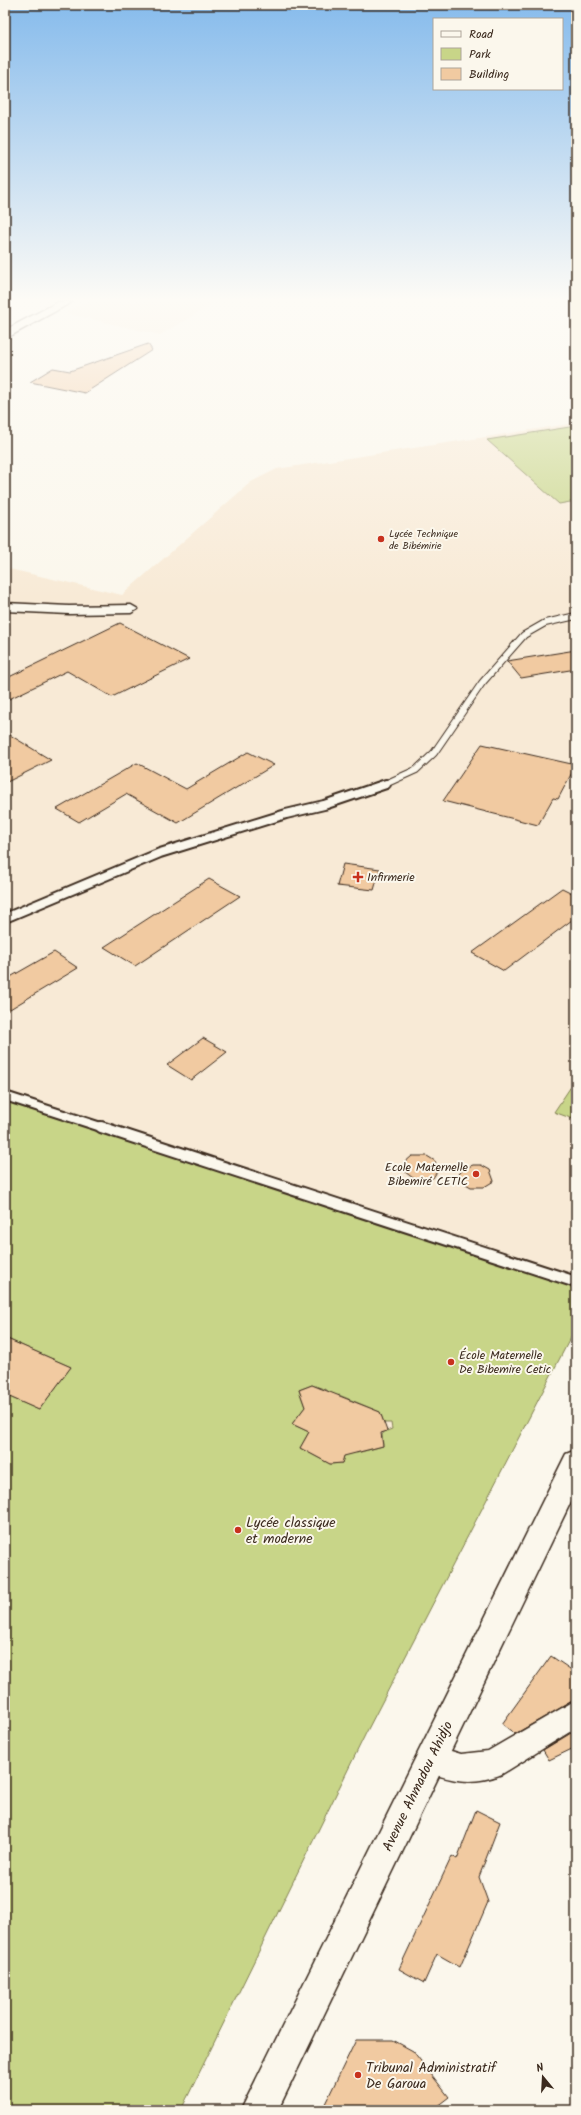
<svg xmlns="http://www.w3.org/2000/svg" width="581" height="2115" font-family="Kalam,sans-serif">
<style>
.built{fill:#f8ead6}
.green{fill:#c8d588;stroke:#828053;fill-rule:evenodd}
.building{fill:#f1caa1;stroke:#3b2a1e}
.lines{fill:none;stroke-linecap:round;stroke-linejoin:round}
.lane-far2-casing{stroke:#3b2a1e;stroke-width:8}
.lane-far1-casing{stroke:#3b2a1e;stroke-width:12}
.lane-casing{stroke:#3b2a1e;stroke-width:14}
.street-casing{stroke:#3b2a1e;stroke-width:3}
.secondary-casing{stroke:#3b2a1e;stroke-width:3}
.lane-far2{stroke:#fbf7ec;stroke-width:6}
.lane-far1{stroke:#fbf7ec;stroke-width:8}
.lane{stroke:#fbf7ec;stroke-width:10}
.street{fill:#fbf7ec;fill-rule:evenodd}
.secondary{fill:#fbf7ec;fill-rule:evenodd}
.poi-dot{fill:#c8321e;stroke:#fbf7ec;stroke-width:1.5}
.labels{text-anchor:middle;stroke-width:4;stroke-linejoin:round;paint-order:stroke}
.far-poi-label{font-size:10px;fill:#3b2a1e;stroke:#fbf7ec;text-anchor:start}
.poi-label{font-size:12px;fill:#3b2a1e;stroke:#fbf7ec;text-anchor:start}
.near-poi-label{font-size:14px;fill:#3b2a1e;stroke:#fbf7ec;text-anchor:start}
.near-street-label{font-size:14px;fill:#3b2a1e;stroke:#fbf7ec}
</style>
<rect width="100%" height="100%" fill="#fbf7ec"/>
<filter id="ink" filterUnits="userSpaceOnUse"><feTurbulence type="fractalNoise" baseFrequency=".025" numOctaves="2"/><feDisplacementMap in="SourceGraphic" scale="8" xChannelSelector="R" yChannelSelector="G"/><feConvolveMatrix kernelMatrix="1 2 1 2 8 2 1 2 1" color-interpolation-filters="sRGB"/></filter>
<g filter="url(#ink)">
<path class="built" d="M86 302H216L160 335 65 313Z
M576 423V1327L366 1733 181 2110H5V568L122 595 251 482 277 469Z"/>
<path class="green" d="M576 426V501L559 504 487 440Z
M576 1079V1120L554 1112Z
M5 1094 576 1278V1327L366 1733 181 2110H5V1395L39 1410 71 1367 5 1338ZM312 1385 327 1390 332 1399 339 1395 380 1412 384 1423H391L392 1429 384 1432 382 1435 383 1446 357 1453 346 1448 342 1463 330 1464 300 1448 309 1432 292 1424 305 1407 299 1390Z"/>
<path class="building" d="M148 344 152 350 85 393 30 382 53 368 70 371Z
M120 623 189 659 112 697 67 671 5 701V679Z
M576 650V669L521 678 507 661Z
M5 732 51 760 5 783Z
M482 744 576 765 558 799 553 798 538 825 443 801Z
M248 752 274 765 178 823 126 794 79 822 57 809 137 763 186 789Z
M343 864 380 869 374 890 337 886Z
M209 879 240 896 135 966 104 947Z
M562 888 576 895V917L504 971 472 953Z
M54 952 78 968 5 1012V980Z
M203 1038 227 1052 191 1080 167 1065Z
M412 1156H427L435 1161 438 1170 433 1178 422 1180 413 1178 405 1172 404 1163Z
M473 1165H481L490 1170 494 1181 484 1187H471L464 1183 459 1174 465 1168Z
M5 1338 71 1367 39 1410 5 1395Z
M312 1385 380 1412 387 1431 381 1433 383 1446 344 1456 342 1463 330 1464 300 1448 309 1432 292 1424 305 1407 299 1390Z
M551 1656 576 1673V1699L515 1734 502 1724Z
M576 1730V1747L549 1760 543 1750Z
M476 1810 500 1822 479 1877 488 1902 460 1967 437 1954 424 1983 399 1969 452 1856 457 1859Z
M356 2040H393L413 2051 449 2097 432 2110H322Z"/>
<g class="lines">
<defs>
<path id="lane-far2" d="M383 785 416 770 434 753 482 683 524 635 545 623 576 616"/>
<path id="lane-far1" d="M5 918 160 853 286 814 324 805 386 784
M5 1096 104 1128"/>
<path id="lane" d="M101 1127 576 1282"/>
<path id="street" d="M5 603 69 606 131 605 138 609 131 613 69 614 5 611Z
M576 1700V1728L502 1774C472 1786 450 1781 421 1769L417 1759 421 1749 431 1745 461 1754 488 1751Z"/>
<path id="secondary" d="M58 302H72L5 339V330Z
M576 1450V1491L278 2110H241L566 1454Z"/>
</defs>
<use href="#lane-far2" class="lane-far2-casing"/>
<use href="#lane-far1" class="lane-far1-casing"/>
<use href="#lane" class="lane-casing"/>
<use href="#street" class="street-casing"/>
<use href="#secondary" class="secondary-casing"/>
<use href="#lane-far2" class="lane-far2"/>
<use href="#lane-far1" class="lane-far1"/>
<use href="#lane" class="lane"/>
<use href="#street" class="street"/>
<use href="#secondary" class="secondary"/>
</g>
</g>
<linearGradient id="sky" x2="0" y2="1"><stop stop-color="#86bbec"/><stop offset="0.5" stop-color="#fdfbf6"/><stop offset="1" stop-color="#fdfbf6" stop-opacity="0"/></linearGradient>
<rect width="581" height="599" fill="url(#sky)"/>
<g class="poi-dot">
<circle cx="381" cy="539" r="4"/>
<path d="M356 871h4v4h4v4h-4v4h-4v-4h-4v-4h4z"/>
<circle cx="476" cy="1174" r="4"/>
<circle cx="451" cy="1362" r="4"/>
<circle cx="238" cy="1530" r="4"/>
<circle cx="358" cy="2075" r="4"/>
</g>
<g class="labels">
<g class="far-poi-label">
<text x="389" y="537">Lycée Technique<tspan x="389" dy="12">de Bibémirie</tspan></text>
</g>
<g class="poi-label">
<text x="367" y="881">Infirmerie</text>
<text x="468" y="1171" text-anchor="end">Ecole Maternelle<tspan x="468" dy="14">Bibemiré CETIC</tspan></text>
<text x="459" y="1359">École Maternelle<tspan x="459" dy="14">De Bibemire Cetic</tspan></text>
</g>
<g class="near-poi-label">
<text x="246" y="1527">Lycée classique<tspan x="246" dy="16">et moderne</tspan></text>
<text x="366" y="2072">Tribunal Administratif<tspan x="366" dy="16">De Garoua</tspan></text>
</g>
<g class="near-street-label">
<text transform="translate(417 1786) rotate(-64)" y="5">Avenue Ahmadou Ahidjo</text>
</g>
</g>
<rect width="581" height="2115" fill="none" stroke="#fbf7ec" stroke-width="20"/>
<rect x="10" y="10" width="561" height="2095" fill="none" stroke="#3b2a1e" stroke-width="1.5" filter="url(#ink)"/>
<rect x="433" y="18" width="130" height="72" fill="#fbf7ec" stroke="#aea59a"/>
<rect x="441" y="31" width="20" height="6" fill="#fbf7ec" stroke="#aea59a"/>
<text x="469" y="38" font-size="12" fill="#3b2a1e">Road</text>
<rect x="441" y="48" width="20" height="12" fill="#c8d588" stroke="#aea59a"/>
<text x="469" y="58" font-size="12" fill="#3b2a1e">Park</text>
<rect x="441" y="68" width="20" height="12" fill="#f1caa1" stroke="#aea59a"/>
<text x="469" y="78" font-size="12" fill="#3b2a1e">Building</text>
<g transform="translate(543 2077) rotate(342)" stroke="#fbf7ec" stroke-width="3" paint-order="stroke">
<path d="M0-3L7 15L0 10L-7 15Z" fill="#3b2a1e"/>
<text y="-6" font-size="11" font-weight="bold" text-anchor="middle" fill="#3b2a1e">N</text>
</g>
</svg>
